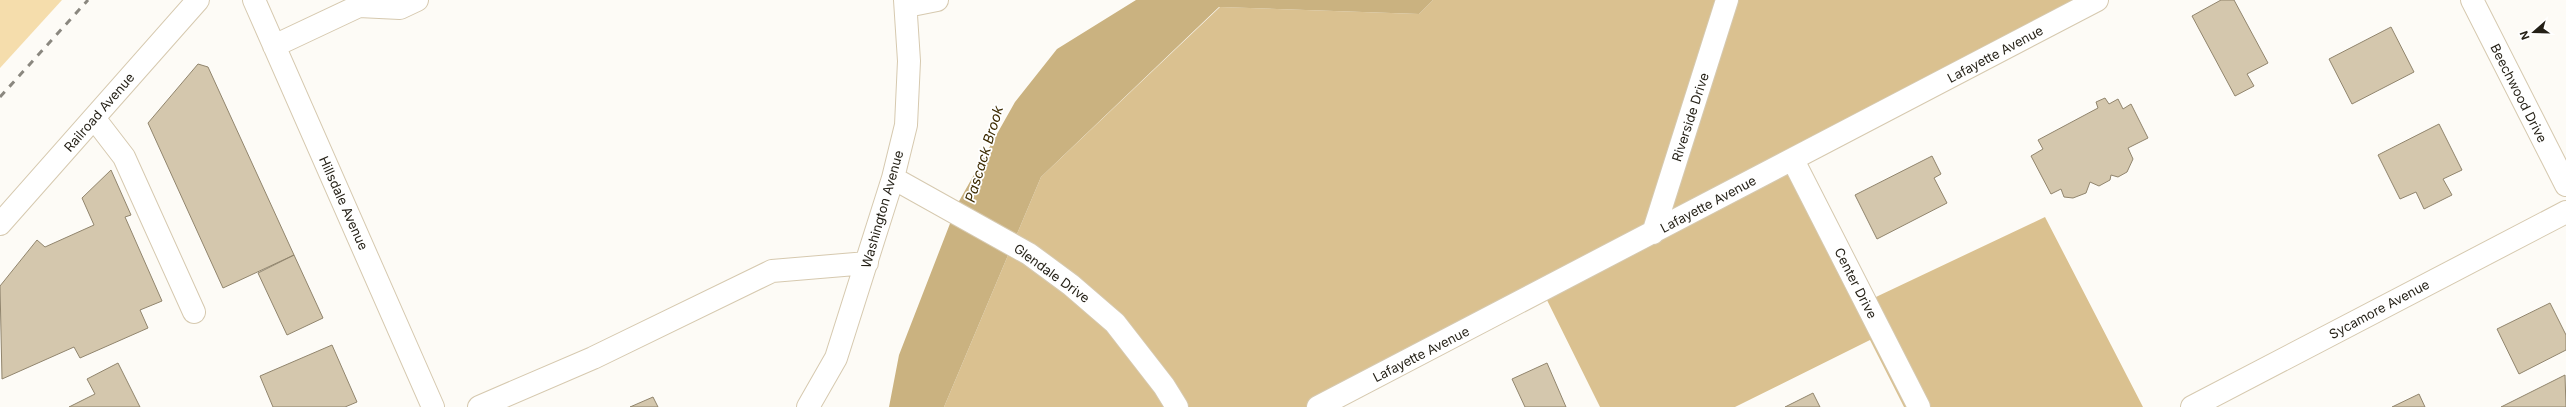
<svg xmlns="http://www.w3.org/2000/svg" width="2566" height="407" font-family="Inter,sans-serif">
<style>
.green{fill:#f5ddac}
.forest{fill:#dac190}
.water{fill:#cab280}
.building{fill:#d4c7ad;stroke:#91856d}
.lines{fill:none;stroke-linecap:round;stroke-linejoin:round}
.minor-casing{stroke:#d6c9af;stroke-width:24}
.minor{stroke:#fff;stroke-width:22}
.rail{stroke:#8a877f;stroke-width:3;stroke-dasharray:7 7;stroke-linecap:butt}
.labels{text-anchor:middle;stroke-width:3.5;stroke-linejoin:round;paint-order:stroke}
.street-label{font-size:13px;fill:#231f15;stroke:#fff}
.water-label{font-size:14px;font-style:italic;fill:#3d2b01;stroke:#fff}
</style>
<rect width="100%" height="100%" fill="#fdfbf6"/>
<path class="green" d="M0 0H62L0 68Z"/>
<path class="forest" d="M1433 0H2090L1784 157 1859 305 2045 217 2143 407H1904L1870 340 1735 407H1600L1540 286 1311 407H944L1041 177 1220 7 1419 14Z"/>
<path class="water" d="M1136 0H1433L1419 14 1219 7 1041 177 944 407H889L899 355 958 203 1015 102 1057 49Z"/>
<path class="building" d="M2221 0H2234L2268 63 2247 74 2254 86 2235 96 2192 16Z
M2391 27 2414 72 2352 104 2329 59Z
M198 64 208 67 294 255 223 288 148 123Z
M2105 98 2109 104 2118 99 2123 109 2131 104 2148 138 2128 148 2133 159 2127 172 2118 177 2111 175 2110 180 2099 186 2090 182 2086 193 2073 198 2064 197 2061 189 2051 194 2031 156 2043 149 2038 140 2098 108 2096 102Z
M2439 124 2462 170 2443 179 2452 195 2424 209 2416 192 2400 199 2378 155Z
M1932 156 1941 174 1934 178 1947 203 1877 239 1855 195Z
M111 170 131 215 125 217 162 301 140 310 148 328 80 358 74 347 2 379 0 286 37 240 45 247 94 225 82 198Z
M294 255 323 318 287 335 258 273Z
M2550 303 2566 335V350L2519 374 2497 329Z
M332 345 357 402 345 407H273L260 376Z
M118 363 140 407H69L95 394 87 379Z
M1547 363 1566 407H1525L1512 379Z
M2565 375 2566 407H2501Z
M1813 393 1820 407H1785Z
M2419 394 2425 407H2392Z
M653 397 658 407H630Z"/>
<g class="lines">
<defs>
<path id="minor" d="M254 0 433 407
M2472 0 2566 185
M907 6 937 0
M274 46 359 6 400 8 417 0
M94 118 124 157 194 312
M1793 160 1919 407
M893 178 1029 254 1071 285 1115 323 1164 386 1177 407
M0 224 198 0
M1653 233 1727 0
M479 407 593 358 772 271 867 263
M808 407 836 358 893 178 906 125 909 61 905 0
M1318 407 2097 0
M2192 407 2566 212"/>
</defs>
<use href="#minor" class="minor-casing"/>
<use href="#minor" class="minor"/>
<path class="rail" d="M0 97 88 0"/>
</g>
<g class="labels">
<g class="street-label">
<text transform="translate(1995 54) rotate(-28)" y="5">Lafayette Avenue</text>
<text transform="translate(2519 93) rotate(63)" y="5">Beechwood Drive</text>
<text transform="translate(99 112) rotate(-49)" y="5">Railroad Avenue</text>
<text transform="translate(1690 117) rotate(-72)" y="5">Riverside Drive</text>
<text transform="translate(344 203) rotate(66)" y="5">Hillsdale Avenue</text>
<text transform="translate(1708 204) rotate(-28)" y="5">Lafayette Avenue</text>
<text transform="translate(882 209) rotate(-74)" y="5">Washington Avenue</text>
<text transform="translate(1052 273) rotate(36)" y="5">Glendale Drive</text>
<text transform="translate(1856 283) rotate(63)" y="5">Center Drive</text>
<text transform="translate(2379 309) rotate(-28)" y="5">Sycamore Avenue</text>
<text transform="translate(1421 354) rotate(-27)" y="5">Lafayette Avenue</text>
</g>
<g class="water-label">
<text transform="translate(984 154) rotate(-73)" y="5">Pascack Brook</text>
</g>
</g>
<g transform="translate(2534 32) rotate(250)" stroke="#ffffff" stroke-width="3" paint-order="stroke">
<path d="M0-3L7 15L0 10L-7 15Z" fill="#231f15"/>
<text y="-6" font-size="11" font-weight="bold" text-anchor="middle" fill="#231f15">N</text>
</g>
</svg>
